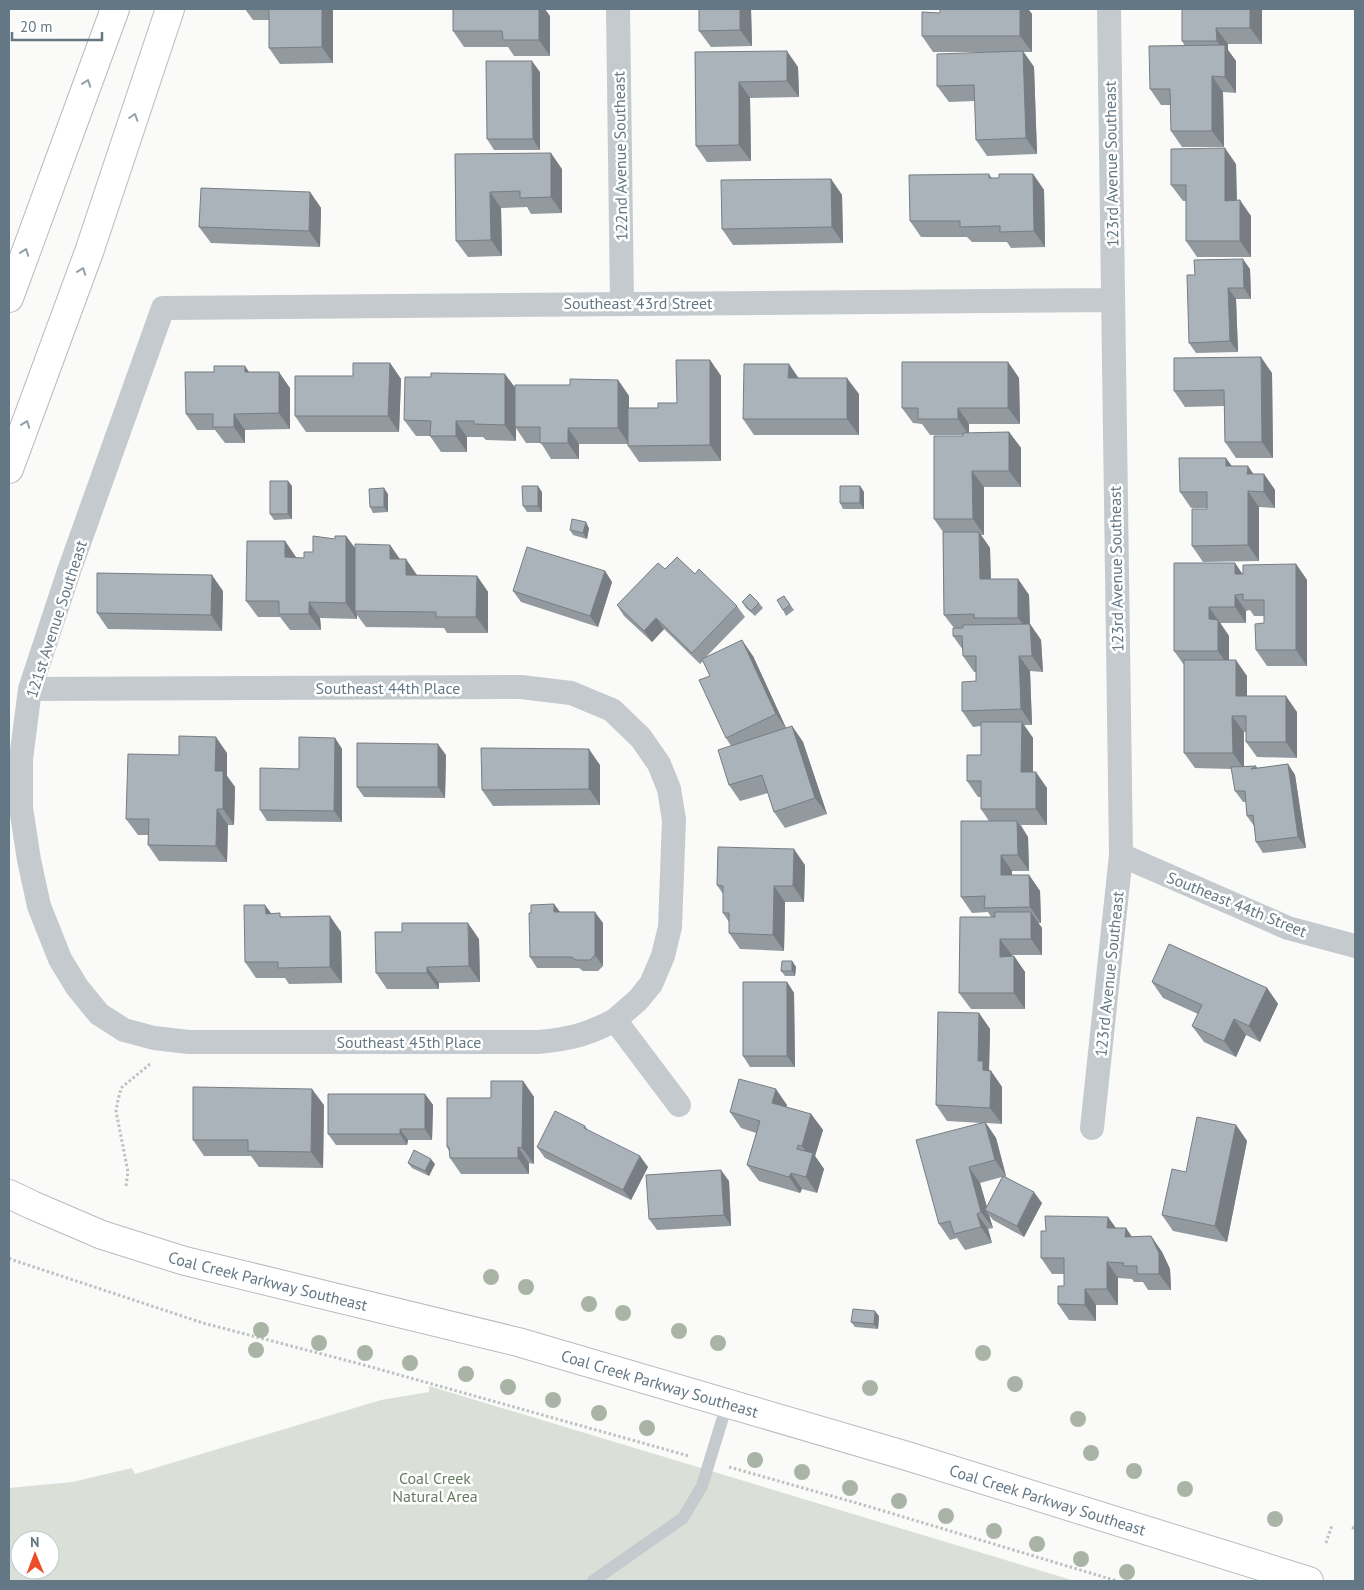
<svg xmlns="http://www.w3.org/2000/svg" width="1364" height="1590" font-family="'PT Sans',sans-serif">
<style>
.green{fill:#dae0d7;fill-rule:evenodd}
.lines{fill:none;stroke-linecap:round;stroke-linejoin:round}
.primary-casing{stroke:#b6bcc0;stroke-width:30}
.motorway-casing{stroke:#b6bbbe;stroke-width:30}
.path{stroke:#bdc1c3;stroke-width:3;stroke-dasharray:2.5 2.5;stroke-linecap:butt}
.service{stroke:#c5cace;stroke-width:12}
.minor{stroke:#c5cace;stroke-width:24}
.primary{stroke:#fff;stroke-width:28}
.motorway{stroke:#fff;stroke-width:28}
.tree{fill:#aab4a6}
.wall{fill:#929aa0;fill-rule:evenodd}
.shaded-wall{fill:#777d82}
.building{fill:#aab3ba;stroke:#777d82}
.oneway{stroke:#92a0a9}
.labels{text-anchor:middle;stroke-width:5;stroke-linejoin:round;paint-order:stroke}
.street-label{font-size:16px;fill:#647784;stroke:#fff}
.park-label{font-size:16px;fill:#687b63;stroke:#fff}
</style>
<rect width="100%" height="100%" fill="#fafaf8"/>
<path class="green" d="M429 1386 1075 1581H9V1488L72 1482 132 1468 135 1474 381 1400 429 1392ZM20 1540H50V1570H20Z"/>
<g class="lines">
<defs>
<g id="primary">
<path id="s1" d="M9 1194 32 1205 102 1235 185 1261 518 1342 907 1456 1309 1581"/>
</g>
<path id="motorway" d="M9 298 115 9
M9 469 89 252 170 9"/>
</defs>
<use href="#primary" class="primary-casing"/>
<use href="#motorway" class="motorway-casing"/>
<path class="path" d="M126 1186 128 1172 116 1111 118 1100 121 1088 150 1064
M9 1258 13 1260 203 1323 364 1365 689 1456
M729 1467 867 1506 1117 1581
M1352 1527 1355 1529
M1326 1543 1332 1525"/>
<path class="service" d="M593 1581 683 1518 702 1486 727 1404"/>
<path class="minor" d="M618 9 622 303
M30 689 521 687 571 693 612 710 641 738 659 764 669 789 674 820 670 927 663 956 651 984 638 1000 615 1020
M1121 855 1288 928 1355 946
M679 1105 615 1020C587 1035 570 1039 538 1042H189L154 1038 124 1030 99 1014 77 987 60 959 39 906 29 860 21 808V759L30 689 69 571 163 308 1112 300
M1092 1128 1121 855 1109 9"/>
<use href="#primary" class="primary"/>
<use href="#motorway" class="motorway"/>
</g>
<g class="tree">
<circle cx="491" cy="1277" r="8"/>
<circle cx="526" cy="1287" r="8"/>
<circle cx="589" cy="1304" r="8"/>
<circle cx="623" cy="1313" r="8"/>
<circle cx="261" cy="1330" r="8"/>
<circle cx="679" cy="1331" r="8"/>
<circle cx="319" cy="1343" r="8"/>
<circle cx="718" cy="1343" r="8"/>
<circle cx="256" cy="1350" r="8"/>
<circle cx="365" cy="1353" r="8"/>
<circle cx="983" cy="1353" r="8"/>
<circle cx="410" cy="1363" r="8"/>
<circle cx="466" cy="1374" r="8"/>
<circle cx="1015" cy="1384" r="8"/>
<circle cx="508" cy="1387" r="8"/>
<circle cx="870" cy="1388" r="8"/>
<circle cx="553" cy="1400" r="8"/>
<circle cx="599" cy="1413" r="8"/>
<circle cx="1078" cy="1419" r="8"/>
<circle cx="647" cy="1428" r="8"/>
<circle cx="1091" cy="1453" r="8"/>
<circle cx="755" cy="1460" r="8"/>
<circle cx="1134" cy="1471" r="8"/>
<circle cx="802" cy="1472" r="8"/>
<circle cx="850" cy="1488" r="8"/>
<circle cx="1185" cy="1489" r="8"/>
<circle cx="899" cy="1501" r="8"/>
<circle cx="946" cy="1516" r="8"/>
<circle cx="1275" cy="1519" r="8"/>
<circle cx="994" cy="1531" r="8"/>
<circle cx="1037" cy="1544" r="8"/>
<circle cx="1081" cy="1559" r="8"/>
<circle cx="1127" cy="1572" r="8"/>
</g>
<path class="wall" d="M245 9H333V63L280 64 269 48V20H253Z
M751 9 752 46 711 47 699 31Z
M940 9H1028L1032 14V52H1023L1034 67 1037 154 987 156 976 140 975 101 949 102 937 86 1000 52H933L922 36 940 13Z
M1262 9V44H1228V50L1236 61V93L1223 92 1224 147H1182L1171 131V105H1161L1150 89 1185 46 1182 41Z
M550 16V56H514L508 47H464L453 31Z
M695 52 798 67 799 97 750 98 751 161 707 162 696 146Z
M540 72V150H494L487 139Z
M455 154 562 169V213L531 214 527 207 501 208 502 256 468 257 456 241Z
M1236 164 1237 200 1251 216V257H1197L1186 241V201H1183L1171 185Z
M989 174 992 178H999L1033 174 1044 190 1045 247 1011 248 1007 242H972L967 237H921L910 221Z
M831 179 842 195 843 243 733 245 722 229Z
M310 192 321 208 320 247 211 243 199 227Z
M1250 269 1251 299H1236L1238 352 1196 353 1189 343 1195 275Z
M710 360 721 376V461L639 462 628 446V444H579V459H551L541 443H526L516 428V441L486 440 483 437H467V452H441L430 436H416L404 420 515 388 570 385 618 380 629 396V408H658L677 403Z
M1008 362 1019 378 1020 424H969V433L1009 432 1021 448V487H984V535H981L990 548 991 579H1018L1029 595 1030 624 1041 640 1043 672 1030 671 1032 725H1024L1033 738V772L1047 788V825H1021L1028 837 1029 871H1012V875H1029L1040 891 1041 923H1038L1042 928V955H1012V956H1014L1025 972V1009H971L959 993 991 917 988 912 972 913 961 897 989 821 981 809V797H978L967 781 981 755V726L973 727 962 711 976 681V672H974L963 656V650L953 636 954 628 944 615 943 532 934 519 963 435H930L922 424 913 423 902 408Z
M390 363 401 379 399 432H306L295 416 353 376Z
M249 372 290 388V429L245 430V443H225L215 430H197L186 414Z
M1272 373 1273 458H1236L1225 442 1224 406 1185 407 1174 391Z
M798 378 859 394V435H754L743 419Z
M1232 466 1253 474H1264L1275 490V508L1259 507V561L1203 562 1192 546 1207 508H1191L1180 492Z
M292 486V519L274 520 270 514Z
M860 486 864 492V509H843L840 503Z
M542 492V512H527L523 506Z
M388 494V512L373 513 370 507Z
M589 528 587 539 573 535 570 530Z
M346 536 355 549 390 545 400 559 417 575 477 576 488 592V633H447L444 628 366 627 357 615V619L320 618 321 630H290L280 617H258L246 601 285 541 296 558H304L335 539Z
M1235 563 1242 574 1296 564 1307 580V666H1267L1256 650 1264 623V616H1254L1250 610 1246 611V623H1221V624L1229 636V660L1247 676V696L1297 712V758L1257 757 1246 742V732H1244V766H1256L1258 768 1288 764 1295 775 1306 848 1263 853 1256 842 1254 826 1247 816 1246 802H1243L1235 791 1232 769 1195 768 1184 753V665L1174 651Z
M665 569 695 574 737 606 745 617 706 657 753 656 786 728 792 726 803 742 827 814 785 828 774 812 768 793 740 801 729 785 731 746 726 738 710 676 703 661 700 664 664 629 652 642 624 616 617 605Z
M605 571 612 582 598 627 521 602 513 591Z
M223 591 222 631 108 629 97 613Z
M784 596 794 610 786 616 783 610Z
M742 602 759 603 763 608 755 616 746 608Z
M335 738 342 749V822L267 821 260 810 299 769Z
M227 753V776L235 787 234 825H228L227 862 159 861 148 845V835H138L126 819 179 755Z
M446 755 445 798 364 797 357 787Z
M600 765V805L493 806 482 790Z
M805 865 804 902H785L784 951 740 949 729 933V922L723 913V894L717 885Z
M554 904 560 912 603 923V966L598 971H583L579 968H537L530 957 531 913Z
M272 914 341 932 342 983 289 984 285 978H256L245 962Z
M479 939 480 982 439 983V989H387L376 973Z
M792 961 796 967 795 976H785L781 971Z
M787 982 794 993 795 1067H750L743 1056Z
M1152 982 1267 988 1278 1004 1260 1042 1246 1035 1236 1057 1204 1042 1192 1026 1198 1014 1163 998Z
M979 1013 990 1029 989 1070 991 1071 1002 1087V1124L986 1123 996 1138 1006 1176H1005L1042 1203 1024 1237 993 1220 989 1215 993 1228 988 1229 992 1243 965 1250 957 1238 950 1240 939 1224 982 1123 947 1121 936 1105ZM1002 1177 987 1207 980 1183Z
M523 1081 534 1097V1164L529 1163V1174H461L450 1158 449 1151 447 1147 491 1098Z
M425 1094 433 1105 432 1140H408L407 1145H336L328 1134Z
M324 1105 323 1168 259 1167 251 1156H204L193 1140Z
M787 1105 786 1107 811 1114 823 1130 815 1156 824 1169 817 1193 802 1189 800 1193 759 1181 747 1165 756 1133 741 1128 730 1112Z
M1236 1125 1247 1141 1227 1242 1173 1231 1162 1215 1186 1172Z
M585 1126 588 1130 648 1167 631 1200 545 1158 537 1147Z
M408 1163 435 1164 429 1176 412 1168Z
M729 1181 731 1226 657 1230 649 1219Z
M1108 1217 1116 1228H1126L1131 1237 1151 1236 1162 1252 1170 1269 1171 1290H1148L1143 1282H1134L1132 1279 1118 1278V1305H1096V1321L1069 1320 1058 1304 1064 1286V1274H1052L1041 1258Z
M879 1316 878 1329 855 1327 851 1322Z"/>
<path class="shaded-wall" d="M322 9H333V63L322 47Z
M539 9H545L550 16V56L539 40Z
M740 9H751L752 46 740 30Z
M1020 9H1028L1032 14V52L1020 36Z
M1250 9H1262V44L1250 28Z
M1216 28 1228 44V50L1236 61V93L1225 77V52L1217 41Z
M787 51 798 67 799 97 787 81Z
M1023 51 1034 67 1037 154 1026 138Z
M532 61 540 72V150L533 139Z
M1212 76 1223 92 1224 147 1212 131Z
M739 82 750 98 751 161 739 145Z
M1225 148 1236 164 1237 216 1225 201Z
M551 153 562 169V213L551 197Z
M1033 174 1044 190 1045 247 1034 231Z
M831 179 842 195 843 243 832 227Z
M310 192 321 208 320 247 309 231Z
M490 192 501 208 502 256 491 240Z
M1240 200 1251 216V257L1240 241Z
M1243 259 1250 269 1251 299 1244 288Z
M1228 288 1236 299 1238 352 1230 341Z
M1261 357 1272 373 1273 458 1262 442Z
M710 360 721 376V461L710 445Z
M1008 362 1019 378 1020 424 1008 408Z
M390 363 401 379 399 432 388 416Z
M789 364 800 380 788 378Z
M245 366 256 382 245 372Z
M279 372 290 388V429L279 413Z
M505 374 517 390 515 427 516 428V441L505 425Z
M847 378 859 394V435L847 419Z
M618 380 629 396V444L618 428Z
M958 408 969 424V435L958 419Z
M234 414 245 430V443L234 427Z
M456 421 467 437V452L456 436Z
M568 428 579 444V459L568 443Z
M1009 432 1021 448V487L1009 471Z
M1226 458 1237 473 1226 466Z
M1248 466 1259 482 1247 474Z
M972 471 984 487V535L973 519Z
M1264 474 1275 490V508L1264 492Z
M288 481 292 486V519L288 514Z
M538 486 542 492V512L538 506Z
M860 486 864 492V509L860 503Z
M384 488 388 494V512L384 507Z
M1248 491 1259 507V561L1248 545Z
M586 522 589 528 587 539 583 533Z
M979 532 990 548 991 595 980 579Z
M346 536 358 552 355 611 357 615V619L346 603Z
M285 541 296 557V573L285 557Z
M390 545 401 561 390 559Z
M406 559 417 575H406Z
M1235 563 1246 579 1235 574Z
M1296 564 1307 580V666L1296 650Z
M605 571 612 582 598 627 590 616Z
M212 575 223 591 222 631 211 615Z
M477 576 488 592V633L476 617Z
M1018 579 1029 595 1030 634 1018 618Z
M1235 595 1246 611V623L1235 607Z
M309 602 320 618 321 630 309 614Z
M1209 607 1229 636V667L1218 651 1209 619Z
M656 618 664 629 652 642 644 631Z
M1030 624 1041 640 1043 672 1032 656Z
M742 640 753 656 787 730 776 714Z
M1019 656 1030 671 1032 725 1021 709Z
M1236 660 1247 676V712L1236 696Z
M1286 696 1297 712V758L1286 742Z
M1232 716 1244 732V769L1233 753Z
M1022 722 1033 738V788L1021 772Z
M792 726 803 742 827 814 815 798Z
M216 737 227 753V776L235 787 234 825 223 809 215 771Z
M335 738 342 749V822L334 811Z
M438 744 446 755 445 798 438 787Z
M589 749 600 765V805L589 789Z
M1288 764 1295 775 1306 848 1298 837Z
M1036 772 1047 788V825L1036 809Z
M217 809 228 825 227 862 216 846Z
M1017 821 1028 837 1029 871 1018 855Z
M794 849 805 865 804 902 793 886Z
M1001 855 1012 871V891L1001 875Z
M1029 875 1040 891 1041 923 1030 907Z
M774 886 785 902 784 951 773 935Z
M554 904 562 915 554 912Z
M265 905 277 921 266 914Z
M595 912 603 923V966L595 955Z
M1031 912 1042 928V955L1031 939Z
M330 916 341 932 342 983 330 967Z
M468 923 479 939 480 982 469 966Z
M1000 939 1012 955V973L1000 957Z
M1014 956 1025 972V1009L1014 993Z
M792 961 796 967 795 976 792 971Z
M427 967 439 983V989L427 973Z
M787 982 794 993 795 1067 787 1056Z
M1267 988 1278 1004 1260 1042 1249 1026Z
M979 1013 990 1029 989 1070 991 1072V1071L1002 1087V1124L990 1108 978 1061Z
M1234 1019 1246 1035 1236 1057 1224 1041Z
M523 1081 534 1097V1164L522 1148Z
M312 1089 324 1105 323 1168 311 1152Z
M776 1089 787 1105 783 1119 772 1103Z
M425 1094 433 1105 432 1140 425 1129Z
M811 1114 823 1130 815 1156 824 1169 817 1193 806 1177 811 1159 802 1146Z
M985 1122 996 1138 1006 1176 995 1160Z
M1236 1125 1247 1141 1227 1242 1215 1226Z
M400 1129 408 1140 407 1145 400 1134Z
M518 1147 529 1163V1174L518 1158Z
M640 1156 648 1167 631 1200 623 1190Z
M431 1159 435 1164 429 1176 425 1171Z
M969 1167 980 1183 988 1211 985 1210 989 1215 993 1228 981 1212Z
M721 1170 729 1181 731 1226 724 1215Z
M791 1173 802 1189 800 1193 789 1177Z
M1034 1192 1042 1203 1024 1237 1017 1226Z
M977 1214 988 1229 992 1243 981 1227Z
M1108 1217 1119 1233 1107 1228Z
M1126 1228 1137 1244 1125 1237Z
M1151 1236 1162 1252 1170 1269 1171 1290 1159 1274Z
M1107 1262 1118 1278V1305L1107 1289Z
M1085 1289 1096 1305V1321L1085 1305Z
M875 1311 879 1316 878 1329 874 1324Z"/>
<path class="building" d="M269 9H322V47L269 48Z
M453 9H539V40H503L502 31H453Z
M699 9H740V30L699 31Z
M940 9H1020V36H922V12L940 13Z
M1182 9H1250V28H1216L1217 41H1182Z
M1225 45V77L1212 76V131H1171L1170 89H1150L1149 46Z
M787 51V81L739 82V145L696 146 695 52Z
M1023 51 1026 138 976 140 974 85 937 86V54Z
M486 61H532L533 139H487Z
M1225 148V201L1240 200V241H1186V185H1171V149Z
M551 153V197L520 198V191L490 192 491 240 456 241 455 154Z
M989 174V178H999V174H1033L1034 231 1000 232V226L960 227V221H910L909 175Z
M831 179 832 227 722 229 721 180Z
M201 188 310 192 309 231 199 227Z
M1243 259 1244 288H1228L1230 341 1189 343 1187 275H1195L1194 260Z
M1261 357 1262 442H1225L1224 390 1174 391V358Z
M676 360H710V445L628 446V408H658V403H677Z
M902 362H1008V408H958V419H918V408H902Z
M353 363H390L388 416H295V376H353Z
M744 364H789L788 378H847V419H743Z
M214 366H245V372H279V413L234 414V427H213V414H186L185 372H214Z
M431 373 505 374V425L474 424V421H456V436H430L431 421 404 420 405 377H431Z
M570 379 618 380V428H568V443H540V427H515V385H570Z
M1009 432V471H972L973 519H934V436H963V433Z
M1179 458H1226V466H1248L1247 474H1264V492L1248 491V545L1192 546V509H1207V492H1180Z
M270 481H288V514H270Z
M522 486H538V506H523Z
M840 486H860V503H840Z
M384 488V507H370L369 489Z
M572 519 586 522 583 533 570 530Z
M943 532H979L980 579H1018V618H974V614L944 615Z
M313 536 335 539V536H346V603L309 602V614H279V601H246L247 541H285V557L304 558V552H313Z
M355 544 390 545V559H406V575L477 576 476 617H436V612L355 611Z
M527 547 605 571 590 616 513 591Z
M677 557 695 574 699 569 737 606 692 653 656 618 644 631 617 605 658 563 665 569Z
M1174 563H1235V574H1243V565L1296 564V650H1256L1255 624 1264 623V600H1243V594L1235 595V607H1209V619L1218 620V651H1174Z
M97 573 212 575 211 615 97 613Z
M750 594 759 603 751 611 742 602Z
M784 596 790 605 783 610 777 600Z
M1030 624 1032 656H1019L1021 709 962 711V682L976 681V656H963L962 636H953V628H963V625Z
M742 640 776 714 726 738 699 680 710 676 702 659Z
M1184 660H1236V696H1286V742H1246V716H1232L1233 753H1184Z
M981 722H1022L1021 772H1036V809H981V781H967V755H981Z
M792 726 815 798 774 812 762 775 729 785 718 750Z
M179 736 216 737 215 771H223V809H217L216 846 148 845 149 819H126L128 754 179 755Z
M299 737 335 738 334 811 260 810V768L299 769Z
M357 743 438 744V787H357Z
M481 748 589 749V789L482 790Z
M1288 764 1298 837 1256 842 1253 815 1247 816 1245 791H1235L1231 767 1256 766 1251 769Z
M961 821H1017L1018 855H1001V875H1029L1030 907 984 908 985 896 961 897Z
M718 847 794 849 793 886H774L773 935 729 933V913H723V886L717 885Z
M554 904V912H595V955L590 960H576L572 957H530L529 913H531V905Z
M244 905H265L266 914 280 913V917L330 916V967L278 968V962H245Z
M995 912H1031V939H1000V957L1014 956V993H959L960 917H995Z
M402 923H468L469 966 427 967V973H376L375 932H402Z
M1169 944 1267 988 1249 1026 1234 1019 1224 1041 1192 1026 1202 1005 1152 982Z
M782 961H792V971H781Z
M743 982H787V1056H743Z
M938 1012 979 1013 978 1061H983V1070L991 1071 990 1108 936 1105Z
M739 1079 776 1089 772 1103 811 1114 802 1146 798 1145 797 1149 813 1153 806 1177 791 1173 789 1177 747 1165 760 1121 730 1112Z
M491 1081H523L522 1148 518 1147V1158H450L449 1147H447V1098H491Z
M193 1087 312 1089 311 1152 248 1151V1140H193Z
M328 1094H425V1129H400V1134H328Z
M555 1111 585 1126 584 1128 640 1156 623 1190 537 1147Z
M1197 1117 1236 1125 1215 1226 1162 1215 1172 1169 1186 1172Z
M985 1122 995 1160 969 1167 981 1212 977 1214 981 1227 954 1234 950 1221 939 1224 916 1140Z
M414 1150 431 1159 425 1171 408 1163Z
M721 1170 724 1215 649 1219 646 1175Z
M1003 1176 1034 1192 1017 1226 985 1210Z
M1045 1216 1108 1217 1107 1228H1126L1125 1237 1151 1236 1159 1253V1274H1137V1266H1123L1124 1263 1107 1262V1289H1085V1305L1058 1304V1286H1064V1258H1041V1231H1046Z
M853 1309 875 1311 874 1324 851 1322Z"/>
<defs><path id="oneway-chevron" d="M-2-3.5L2.5 0L-2 3.5" fill="none" stroke-width="1.6" stroke-linecap="round" stroke-linejoin="round" transform="scale(1.25)"/></defs>
<g class="oneway">
<use href="#oneway-chevron" transform="translate(87 83) rotate(-70)"/>
<use href="#oneway-chevron" transform="translate(134 117) rotate(-72)"/>
<use href="#oneway-chevron" transform="translate(25 252) rotate(-70)"/>
<use href="#oneway-chevron" transform="translate(82 271) rotate(-70)"/>
<use href="#oneway-chevron" transform="translate(26 424) rotate(-70)"/>
</g>
<g class="labels">
<g class="street-label">
<text transform="translate(620 156) rotate(-91)" y="6">122nd Avenue Southeast</text>
<text transform="translate(1111 164) rotate(-91)" y="6">123rd Avenue Southeast</text>
<text x="638" y="309">Southeast 43rd Street</text>
<text transform="translate(1116 569) rotate(-91)" y="6">123rd Avenue Southeast</text>
<text transform="translate(56 619) rotate(-72)" y="6">121st Avenue Southeast</text>
<text x="388" y="694">Southeast 44th Place</text>
<text transform="translate(1237 904) rotate(22)" y="6">Southeast 44th Street</text>
<text transform="translate(1109 974) rotate(-84)" y="6">123rd Avenue Southeast</text>
<text x="409" y="1048">Southeast 45th Place</text>
<text dy="6" stroke="none"><textPath href="#s1" startOffset="274">Coal Creek Parkway Southeast</textPath></text>
<text dy="6" stroke="none"><textPath href="#s1" startOffset="679">Coal Creek Parkway Southeast</textPath></text>
<text dy="6" stroke="none"><textPath href="#s1" startOffset="1084">Coal Creek Parkway Southeast</textPath></text>
</g>
<g class="park-label">
<text x="435" y="1484">Coal Creek<tspan x="435" dy="18">Natural Area</tspan></text>
</g>
</g>
<rect width="1364" height="1590" fill="none" stroke="#647784" stroke-width="20"/>
<g transform="translate(35 1555) rotate(359)"><circle r="24" fill="#ffffff" stroke="#c1c9ce"/>
<path d="M0-4L9 19L0 12L-9 19Z" fill="#ec4c26"/>
<text y="-8" font-size="14" font-weight="bold" text-anchor="middle" fill="#647784">N</text>
</g>
<path d="M12 32v8h90v-8" fill="none" stroke="#647784" stroke-width="2.5"/>
<text x="20" y="32" font-size="15" fill="#647784" stroke="#ffffff" stroke-width="4" paint-order="stroke">20 m</text>
</svg>
